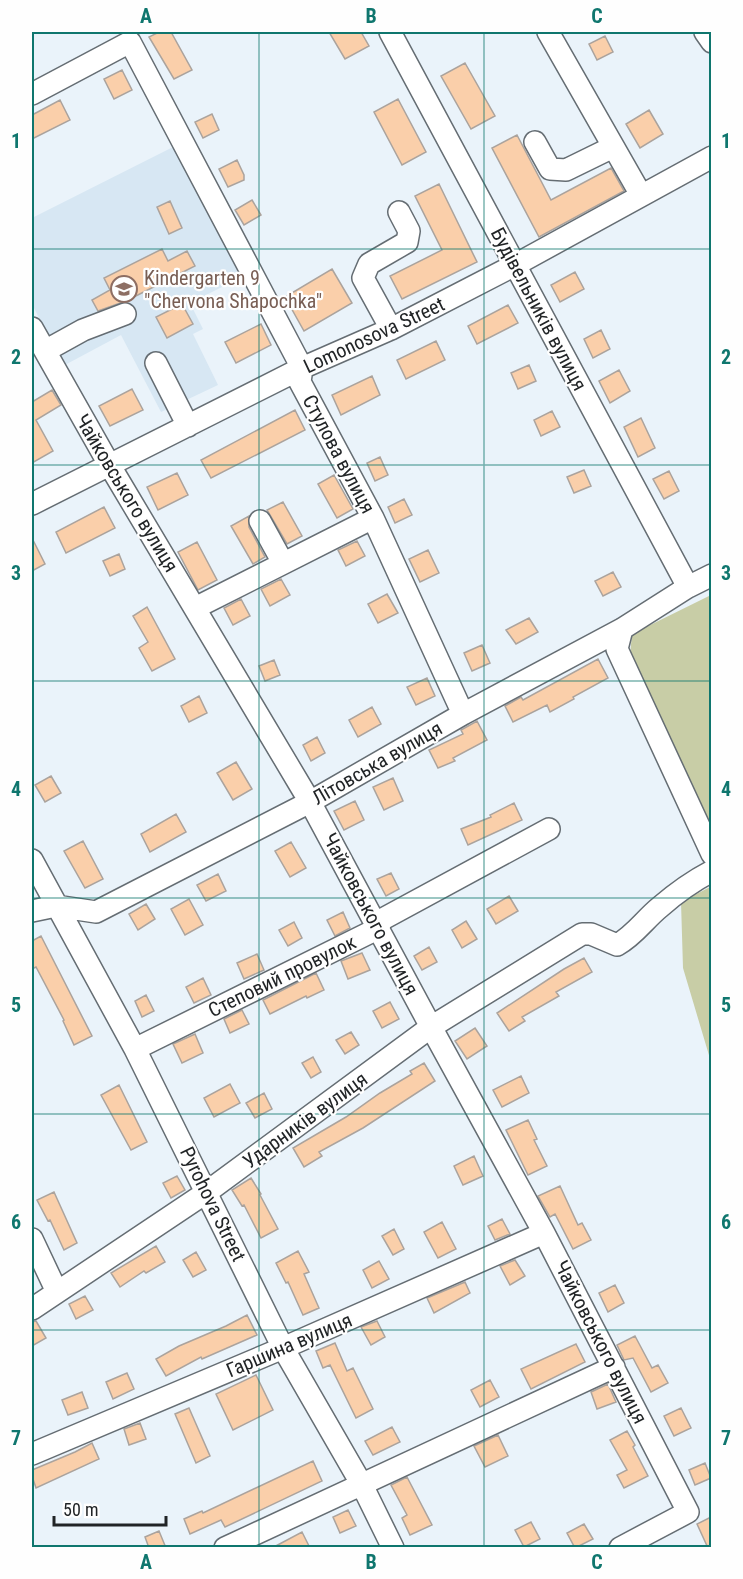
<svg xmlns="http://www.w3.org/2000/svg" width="743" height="1579" font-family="'Roboto Condensed',sans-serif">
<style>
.built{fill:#d7e7f3}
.green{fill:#c8cda6}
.building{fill:#facfaa;stroke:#aba39d;stroke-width:1.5}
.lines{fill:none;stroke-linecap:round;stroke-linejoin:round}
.minor-casing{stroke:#656d73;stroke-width:24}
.minor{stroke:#fff;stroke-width:21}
.grid{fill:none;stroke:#0f766e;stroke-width:1.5;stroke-opacity:0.55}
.labels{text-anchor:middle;stroke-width:4.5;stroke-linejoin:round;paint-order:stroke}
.education-label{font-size:20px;fill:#785e54;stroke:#fefefe;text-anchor:start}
.street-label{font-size:20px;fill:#212426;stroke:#fefefe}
.neatline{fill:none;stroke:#0f766e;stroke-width:2}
.grid-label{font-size:20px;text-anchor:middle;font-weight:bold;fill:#0f766e}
</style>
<rect width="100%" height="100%" fill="#eaf3fa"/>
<path class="built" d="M175 146 244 276 190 303 203 329 193 334 218 385 161 412 121 335 63 366 32 304V218Z"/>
<path class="green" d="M711 595V838L629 666 632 634Z
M711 864V1062L683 968 681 902 710 887 700 870Z"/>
<path class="building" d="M159 32H171L192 70 174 79 149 37Z
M329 32H361L369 46 345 59Z
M605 36 613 52 597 60 589 44Z
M465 63 495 116 471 129 441 76Z
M122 70 132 90 114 99 104 79Z
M398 99 426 152 402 165 374 112Z
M60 100 70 120 32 139V115Z
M649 110 663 134 640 148 626 124Z
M212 114 219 130 203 138 195 122Z
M517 135 551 200 611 168 624 191 539 237 492 148Z
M237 160 244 175V180L228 187 219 169Z
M439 184 477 262 402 299 390 276 442 250 415 196Z
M252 200 261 215 244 225 235 210Z
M170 201 182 228 169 234 157 207Z
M162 249 168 261 187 251 195 266 126 301 98 311 92 300 110 290 104 278Z
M332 269 352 303 304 331 285 297Z
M575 272 584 289 560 302 551 285Z
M182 304 193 324 167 338 156 317Z
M508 305 518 323 477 344 468 326Z
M261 324 271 345 236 363 225 342Z
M601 330 610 349 593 358 584 339Z
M436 341 445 360 406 379 397 360Z
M529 365 536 381 518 389 511 373Z
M619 370 630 391 610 403 599 381Z
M372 376 380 395 341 415 332 395Z
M132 389 143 410 110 426 99 406Z
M52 390 61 405 36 420 53 451 32 463V402Z
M295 410 305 430 211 478 201 460Z
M552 411 560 427 541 436 534 420Z
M641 418 655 448 638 457 624 427Z
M380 457 388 475 375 481 367 463Z
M584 470 591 486 574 493 567 477Z
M669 471 679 491 664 499 653 479Z
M177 473 188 495 158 510 147 487Z
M334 475 353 509 337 518 318 484Z
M404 499 412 515 395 523 388 507Z
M283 502 302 536 287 544 267 510Z
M104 507 115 528 66 553 56 532Z
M249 516V527L265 557 253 564 231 526Z
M32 538 45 564 32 571Z
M357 541 365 556 346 566 338 550Z
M197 542 217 580 198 590 178 552Z
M428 550 439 573 420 582 409 559Z
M119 554 125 569 110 576 103 561Z
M613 572 621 587 603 596 595 581Z
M281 579 290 595 270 606 261 589Z
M387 594 398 613 378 623 368 604Z
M241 599 250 616 233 625 224 608Z
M147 607 175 659 152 671 139 648 148 642 133 616Z
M529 618 538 632 516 644 506 630Z
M482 645 490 663 472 671 464 653Z
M598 659 608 678 573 697 574 699 550 712 547 705 513 722 505 706 521 697 523 700Z
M274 660 280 675 265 681 259 666Z
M427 678 435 696 416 705 407 687Z
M199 696 207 713 189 722 181 706Z
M372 707 381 724 358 737 349 720Z
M477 721 487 740 453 758 455 761 438 768 429 750 463 734 461 730Z
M317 737 325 753 311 761 303 745Z
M236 762 252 789 233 800 217 773Z
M51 776 61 793 45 802 35 785Z
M393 778 403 801 384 810 373 787Z
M355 801 364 820 344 830 334 811Z
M514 803 522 820 468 845 461 829 491 817 490 815Z
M176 814 186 832 150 852 141 834Z
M83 841 103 879 85 888 64 851Z
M291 842 306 868 290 877 275 851Z
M391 873 399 889 386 896 377 879Z
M218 874 226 891 206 901 197 885Z
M509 896 518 911 496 924 487 909Z
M189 899 203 925 185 935 171 909Z
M146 904 155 919 138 930 129 914Z
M343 912 350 928 335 936 327 920Z
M466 921 477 939 462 948 452 930Z
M294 922 302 938 288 946 279 930Z
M41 936 92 1036 74 1045 63 1021 64 1020 36 967 32 969V941Z
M429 947 437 962 422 970 414 956Z
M362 953 370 970 348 979 341 961Z
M257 954 264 970 244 979 237 963Z
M584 958 592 972 556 992 559 996 522 1017 525 1021 509 1031 497 1013 564 969Z
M316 973 324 990 307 998 306 996 270 1014 263 1000Z
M203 978 211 995 194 1003 186 987Z
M146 995 154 1011 142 1017 135 1001Z
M390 1002 399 1019 382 1028 373 1011Z
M242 1010 249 1024 230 1033 224 1019Z
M475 1028 487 1046 467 1059 455 1041Z
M351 1032 359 1045 345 1054 336 1040Z
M195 1034 203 1053 182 1063 173 1044Z
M313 1057 321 1072 311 1078 302 1063Z
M424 1063 435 1081 363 1128 319 1152 322 1156 304 1167 293 1148 346 1117 380 1093 412 1074 410 1071Z
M521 1076 529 1093 502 1107 493 1090Z
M230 1084 240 1103 214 1117 204 1098Z
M119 1085 147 1142 131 1150 101 1095Z
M264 1093 272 1109 255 1118 246 1103Z
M528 1120 537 1139 534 1140 547 1166 528 1175 506 1130Z
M474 1156 483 1176 463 1185 454 1166Z
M177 1176 185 1190 171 1198 163 1183Z
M251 1178 261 1194 260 1195 278 1229 261 1238 244 1205 242 1206 232 1190Z
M560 1186 578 1225 582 1223 591 1240 573 1249 555 1214 550 1217 538 1196Z
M54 1192 77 1243 64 1250 50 1220 48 1221 37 1200Z
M502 1219 510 1234 495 1240 488 1226Z
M442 1222 456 1249 438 1258 424 1232Z
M394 1229 404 1249 393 1255 382 1236Z
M156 1246 165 1262 146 1273 144 1271 120 1287 111 1273Z
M298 1251 309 1272 304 1274 319 1308 303 1315 288 1282 286 1283 276 1263Z
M196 1252 206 1270 193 1277 183 1260Z
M515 1260 525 1276 510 1285 500 1266Z
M379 1261 389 1279 372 1288 363 1270Z
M465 1282 470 1293 434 1313 427 1298Z
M615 1285 624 1303 608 1312 599 1293Z
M85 1296 93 1310 76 1319 69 1304Z
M247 1315 257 1335 202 1359 201 1357 166 1376 156 1359 179 1346 226 1326Z
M36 1321 46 1338 32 1346V1322Z
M377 1321 385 1337 371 1345 361 1327Z
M635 1336 652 1368 658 1365 668 1383 651 1392 633 1358 624 1360 617 1345Z
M335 1343 347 1371 353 1368 373 1409 356 1418 330 1365 323 1368 316 1351Z
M576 1344 585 1362 531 1389 521 1369Z
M127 1373 134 1389 113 1399 106 1382Z
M256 1375 273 1410 233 1430 216 1394Z
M490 1380 499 1397 480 1407 471 1390Z
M608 1384 616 1402 597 1409 591 1392Z
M82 1392 88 1408 68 1415 62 1400Z
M189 1408 210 1456 196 1463 175 1414Z
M681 1408 691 1428 674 1436 664 1416Z
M140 1423 146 1439 129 1445 124 1429Z
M392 1427 400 1442 373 1455 365 1441Z
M627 1431 635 1445 633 1447 648 1476 624 1488 617 1475 627 1470 610 1440Z
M498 1435 508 1456 485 1467 474 1446Z
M92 1443 99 1459 36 1488 32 1476V1470L75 1452Z
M313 1461 322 1481 225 1527 221 1520 190 1534 184 1519 202 1511 203 1513Z
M705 1463 711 1478 695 1485 689 1470Z
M407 1477 432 1525 410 1535 402 1518 407 1515 391 1485Z
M348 1510 356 1526 340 1533 333 1517Z
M711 1517V1548H708L697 1524Z
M531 1522 540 1539 524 1547 515 1530Z
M584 1524 593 1539 575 1548 567 1533Z
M159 1531 166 1548H149L145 1537Z
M302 1532 310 1548H272Z"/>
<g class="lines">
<defs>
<path id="minor" d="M390 32 688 587
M548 32 641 195
M705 32 712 42
M130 42 302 368 300 382 373 518 463 714
M32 94 130 42
M535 142 550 169 566 170 613 147
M32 328 110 466 310 802 431 1027 544 1233 688 1512 620 1548
M391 329 363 278 369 264 407 242 409 231 399 212
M45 351 83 330 125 314
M156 363 188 426
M32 504 302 368 391 329 515 265 712 157
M260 521 283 563
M195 608 373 518
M622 629 617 649 712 854
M32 860 135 1049 283 1348 362 1485 393 1548
M32 911 56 906 96 912 310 802 463 714 622 629 688 587 712 575
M135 1049 379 928 381 920 549 829
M32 1239 57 1292
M32 1309 207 1192 431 1027 582 934H591L617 945C635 935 644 920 660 907 676 893 693 881 712 871
M32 1454 283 1348 544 1233
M225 1548 614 1367"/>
</defs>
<use href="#minor" class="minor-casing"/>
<use href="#minor" class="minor"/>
</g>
<path class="grid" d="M259 32V1548M484 32V1548M32 249H712M32 465H712M32 681H712M32 898H712M32 1114H712M32 1330H712"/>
<defs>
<symbol id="school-ring" viewBox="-11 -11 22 22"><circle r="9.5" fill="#fefefe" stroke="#8d6e63" stroke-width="1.5"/><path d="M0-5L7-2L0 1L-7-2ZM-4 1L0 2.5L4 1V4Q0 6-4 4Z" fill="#8d6e63"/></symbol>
</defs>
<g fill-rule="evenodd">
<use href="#school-ring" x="109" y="274" width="30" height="30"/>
</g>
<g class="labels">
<g class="education-label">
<text x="144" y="285">Kindergarten 9<tspan x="144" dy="23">"Chervona Shapochka"</tspan></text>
</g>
<g class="street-label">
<text transform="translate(539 309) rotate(62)" y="7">Будівельників вулиця</text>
<text transform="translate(374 335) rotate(-25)" y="7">Lomonosova Street</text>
<text transform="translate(339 454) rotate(62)" y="7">Стулова вулиця</text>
<text transform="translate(127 493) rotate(59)" y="7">Чайковського вулиця</text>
<text transform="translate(377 763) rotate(-30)" y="7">Літовська вулиця</text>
<text transform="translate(371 914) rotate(62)" y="7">Чайковського вулиця</text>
<text transform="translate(282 976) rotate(-26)" y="7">Степовий провулок</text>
<text transform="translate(305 1120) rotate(-36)" y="7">Ударників вулиця</text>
<text transform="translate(213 1204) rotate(64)" y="7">Pyrohova Street</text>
<text transform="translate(601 1342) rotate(63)" y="7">Чайковського вулиця</text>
<text transform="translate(289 1345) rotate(-23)" y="7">Гаршина вулиця</text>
</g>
</g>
<rect width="743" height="1579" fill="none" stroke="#fefefe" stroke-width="66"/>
<path d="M54 1516v9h112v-9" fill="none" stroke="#212426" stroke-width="3"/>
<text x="63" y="1516" font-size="18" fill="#212426" stroke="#fefefe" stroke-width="4.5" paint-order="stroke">50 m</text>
<rect x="33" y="33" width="677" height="1513" class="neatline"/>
<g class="grid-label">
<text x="146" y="23">A</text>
<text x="371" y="23">B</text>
<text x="597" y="23">C</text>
<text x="16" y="148">1</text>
<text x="726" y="148">1</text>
<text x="16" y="364">2</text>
<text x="726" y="364">2</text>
<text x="16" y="580">3</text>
<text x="726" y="580">3</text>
<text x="16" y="796">4</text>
<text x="726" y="796">4</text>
<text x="16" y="1012">5</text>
<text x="726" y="1012">5</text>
<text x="16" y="1229">6</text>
<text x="726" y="1229">6</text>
<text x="16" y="1445">7</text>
<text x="726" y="1445">7</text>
<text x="146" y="1569">A</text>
<text x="371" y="1569">B</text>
<text x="597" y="1569">C</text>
</g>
</svg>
